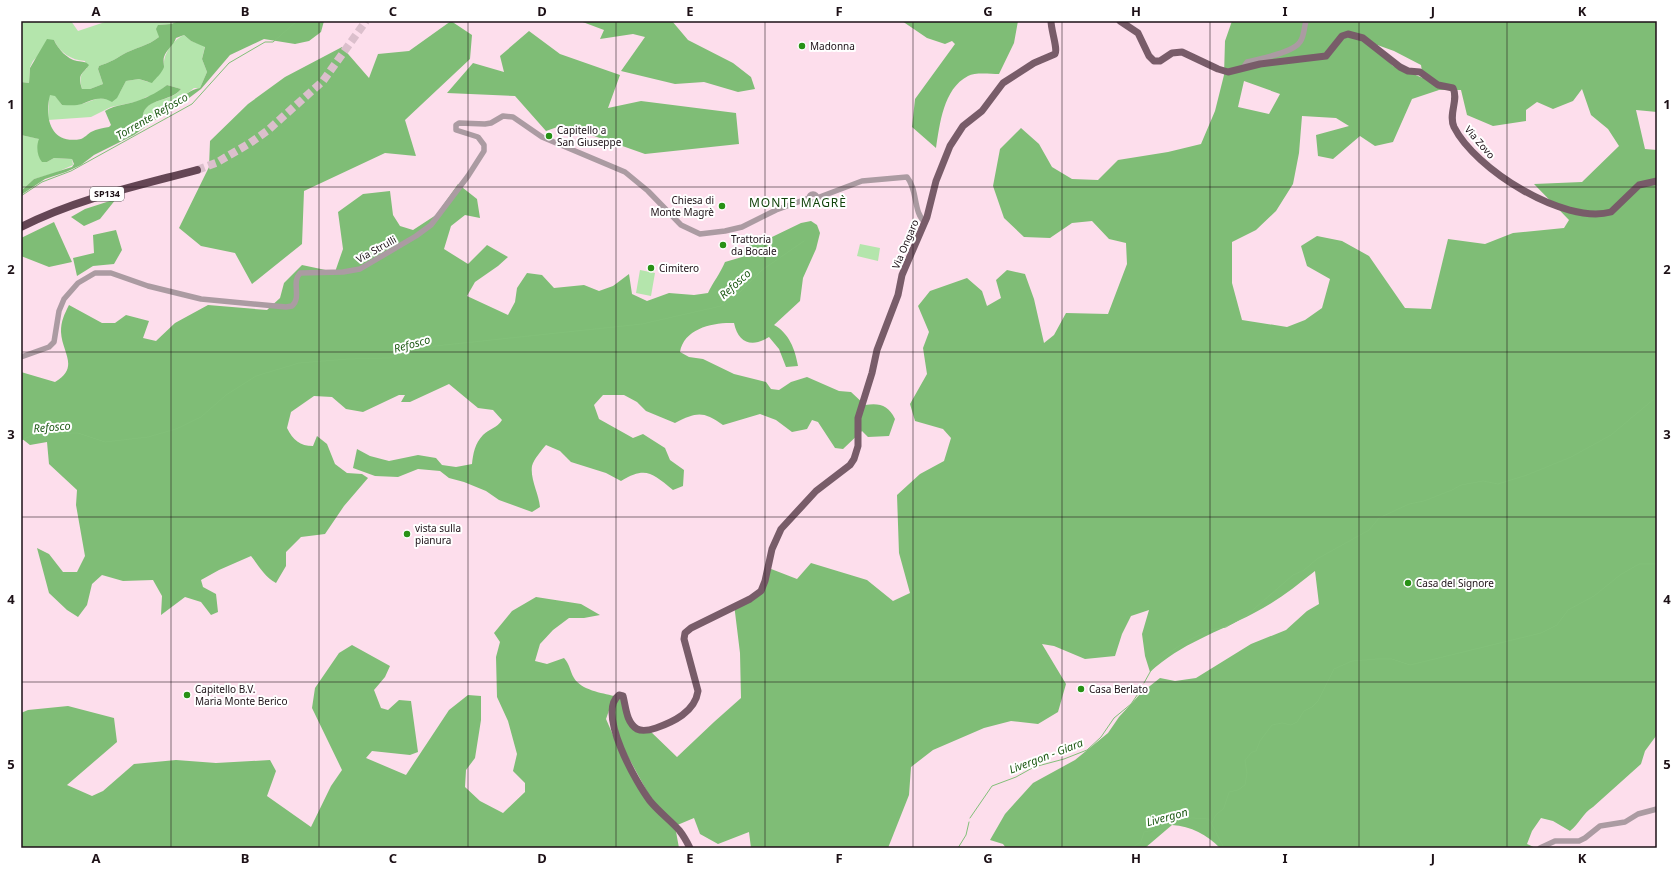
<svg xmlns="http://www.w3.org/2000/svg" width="1678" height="869" font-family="'Noto Sans',sans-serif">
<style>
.green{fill:#b4e5ac}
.forest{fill:#7fbd76;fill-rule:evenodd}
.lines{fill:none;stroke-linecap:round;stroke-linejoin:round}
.stream{stroke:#82c079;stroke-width:1}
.highway-tunnel{stroke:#dbbfcc;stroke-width:8;stroke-dasharray:8 4;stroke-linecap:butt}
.minor{stroke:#ab9ba2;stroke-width:5.5}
.major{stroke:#785c69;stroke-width:7}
.highway{stroke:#654655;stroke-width:8}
.grid{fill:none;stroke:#1d1117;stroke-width:1;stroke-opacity:0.55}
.poi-dot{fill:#289116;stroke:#fff;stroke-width:1.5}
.labels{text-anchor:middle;stroke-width:4;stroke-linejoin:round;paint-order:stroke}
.shield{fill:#fff;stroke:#61585d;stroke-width:1}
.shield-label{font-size:9px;font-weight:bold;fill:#1d1117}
.poi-label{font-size:10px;fill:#1d1117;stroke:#fff;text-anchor:start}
.street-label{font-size:10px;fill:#1d1117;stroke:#fff}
.water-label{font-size:11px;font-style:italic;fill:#1e5a15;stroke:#fff}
.quarter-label{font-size:12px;letter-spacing:1px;fill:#11430a;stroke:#fff}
.neatline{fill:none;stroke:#1d1117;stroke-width:1.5}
.grid-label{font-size:13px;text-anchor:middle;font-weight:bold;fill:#1d1117}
</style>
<rect width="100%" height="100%" fill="#fddeec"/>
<path class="green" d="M21 21H71L78 31 108 21H179L171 24 158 25 159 37C148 46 134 48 122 55 114 60 108 63 99 66L98 69 103 84 90 89H82C79 78 80 75 87 68L85 61C71 60 60 53 54 40L33 61 30 67 29 83 21 82Z
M184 35 191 41 205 46 202 59 207 72 200 88H194L157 117 146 119 143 115C146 97 171 103 181 89L167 85 155 95 146 97 140 101 111 107 91 117 48 120 49 95H55L62 105 82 104 99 98 107 99 120 92 126 81 139 79 148 82 164 65C163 54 174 39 184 35Z
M21 135 40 139 47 162 54 158 72 159 73 165 55 173 34 179 21 191Z
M860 244 880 248 878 261 857 256Z
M640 270 655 273 651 296 636 293Z"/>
<path class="forest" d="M179 21H324L321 32 309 41 295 44 264 39 230 55 201 89 185 101 166 112 134 135 94 155 81 165 66 172 45 179 21 195V191L34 179 72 167 74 164 72 159 54 158 47 162H42C37 156 36 146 39 139L21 135V82L29 83 30 68 47 39 54 40C58 49 67 59 77 61 83 62 85 61 89 65 82 75 77 74 82 89H90L103 84 98 69 99 66C108 63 114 60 122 55 134 48 148 46 159 37L156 29 158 25 171 24ZM184 35 191 41 205 47 202 59 207 72 200 88C186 89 166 114 152 118L146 119 143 115C146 98 171 102 181 89L167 85C158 92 150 96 140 100 129 105 116 104 105 111L111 125 109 127C103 128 97 129 91 132 88 134 84 138 81 139 51 145 44 118 50 95L55 96 62 105C68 105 76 106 82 104 92 100 101 95 112 102L117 98 126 81 139 79 152 83C156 78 162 73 164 67 164 64 163 60 164 57 166 50 174 45 176 38Z
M451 21 472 35 470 59 405 120 416 156 385 153 304 191 302 244 252 284 235 253 201 246 179 228 209 167 210 141 248 104 285 77 342 47 369 78 378 54 409 51Z
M580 21H672L688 40 733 63 751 77 755 89 738 92 704 82 675 84 621 71 645 37 633 34 600 39 604 30Z
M902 21H1018L1014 43 999 74C990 74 975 72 968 76 943 89 940 124 936 148L912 127 915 99 955 44 952 41 945 44 927 38Z
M1232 21H1657V112L1636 110 1645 149 1657 150 1656 736 1645 751 1641 764 1593 807C1583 813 1579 824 1570 831L1553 821 1541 818 1532 831 1527 844 1536 848H1220C1207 835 1191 826 1172 825L1145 848H1006L1003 844 990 840 1005 814 1033 783 1075 760 1108 733 1119 717 1141 693 1160 678 1175 681 1196 678 1251 644 1286 630 1307 611 1319 604 1315 571C1295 587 1276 602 1254 613 1216 633 1182 643 1150 672L1145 656 1142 634 1149 610 1131 616 1122 634 1115 656 1085 659 1054 646 1042 644 1066 684 1058 712 1038 724 1011 721 984 728 933 750 911 767 909 795 888 848H751L749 832 718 844 700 834 694 818 675 826 679 848H21V713L28 710 68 706 114 718 117 742 67 785 92 796 103 791 134 764 176 760 216 763 270 760 276 771 267 796 311 827 331 786 342 770 312 708 315 688 339 653 352 645 390 666 385 677 374 690 381 708 388 710 399 700 411 701 418 752 410 755 372 751 366 758 406 775 449 710 468 695 481 696V720L475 758 466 770 465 787 480 801 503 813 525 792V783L513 771 517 754 508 721 497 697 496 657 500 642 494 633 512 611 536 597 581 604 600 615 584 618H569L553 630 540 644 535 661 547 664 564 658C570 665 570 671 574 678 581 690 602 693 614 696L606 719 626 765 655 806 614 731 612 709 620 697 634 726 649 730 677 757 714 722 741 698 740 653 734 604C759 593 760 593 766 567L797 579 811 563 867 580 893 601 910 593 899 553 897 495 920 474 944 461 951 438 943 429 915 421 910 404 927 374 923 348 929 332 918 306 930 291 967 278 982 291 987 306 1001 298 996 280 1007 270 1025 274 1034 299 1044 343 1054 335 1066 313 1108 314 1127 264 1126 243 1109 239 1092 221 1072 223 1050 238 1024 237 1004 218 993 186 1000 149 1021 128 1039 144 1052 167 1072 179 1098 180 1118 160 1168 152 1201 144 1215 111 1224 75 1225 41ZM1369 42 1394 51 1421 65 1423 78 1393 66ZM1244 81 1280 94 1269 114 1238 107ZM1582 89 1591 115 1608 129 1619 146 1582 182 1534 184 1569 220 1564 228 1513 233 1485 244 1448 239 1431 309 1405 308 1369 256 1342 241 1317 236 1301 246 1307 266 1330 279 1322 308 1305 320 1287 327 1242 320 1232 283V242L1256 230 1276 211 1293 184 1299 153 1302 116 1336 118 1349 126 1316 135 1318 156 1333 159 1360 136 1375 146 1393 142 1412 99 1439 90H1461L1467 115 1493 126 1526 121V110L1537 102 1553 109 1573 101Z
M529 31 560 54 620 75 608 108 641 101 736 113 739 144 645 154 563 125 546 131 515 96 447 93 473 63 504 72 500 56Z
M458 184 477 199 480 218 465 215 451 226 444 249 468 264 487 245 508 257 498 266 475 282 467 296 508 315 515 302 517 288 527 273 542 275 554 288 584 285 599 291 613 286 629 274 632 294 647 301 669 293 694 295 708 293C713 282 720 274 725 262L742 257 745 246 756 238 772 237 801 223 811 221 817 225 820 233 816 249 803 278 800 301 774 325C789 333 795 349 798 366L786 367 779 349 769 337C752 348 738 343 734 323 714 322 684 328 680 352L689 357 703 359 734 374 766 382 771 389 779 390 791 382 807 377 839 391 851 392 865 405C880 403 888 405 895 419L889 436 868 437 862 431 843 449 835 448 818 422 812 420 807 429 792 432 776 420 760 414 723 425C703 411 697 412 675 423L646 411 637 402 624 395H603L594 405 599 419 633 438 643 434 665 448 670 460 684 470 683 486 673 490C652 473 646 466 621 481L606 473 571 462 560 451 546 445C541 451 534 459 532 466 530 479 539 494 540 507L532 512 499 500 486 491 464 482 449 478 440 471 418 469 398 477 375 476 353 468 357 449 370 456 389 461 418 455 436 458 442 465 456 467 472 464C473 454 475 443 483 435 489 429 497 428 502 420L493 410 478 408 449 384 410 402H401L405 395H399L363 412 346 409 332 397 314 396 291 412 287 428C293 440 300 446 313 446L317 436 327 444 335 464 347 473 362 474 368 478 344 506 325 534 301 537 286 552V566L276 583C264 576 259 566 251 556L219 570 201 580 203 587 216 594 218 612 211 615 201 602 185 597 161 615 162 596 153 580 123 581 102 575 92 584 87 605 78 617 67 610 49 593 37 548 49 554 63 572H77L85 556 76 505 77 490 49 464 47 442 30 445 21 438V372L55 382C80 367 62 353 61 332 61 321 64 315 69 305L102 323H115L126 315 149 321 143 338 156 341 175 323 208 305 267 310 280 298 284 283 302 265 335 272 343 249 338 212 363 194 390 191 393 215 400 226 413 230 436 215Z
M116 199 100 219 84 226 71 217 85 209Z
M54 222 72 262 49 267 21 256V238Z
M116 230 122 250 114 264 93 266 77 276 73 258 94 253 93 235Z"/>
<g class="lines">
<path class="stream" d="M21 196 42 182 71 171 192 104 229 63 265 42H273L297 21
M21 440 36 434 78 433 105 442 148 437 176 429 201 417 226 395 256 376 299 363 348 359 389 358 435 346 642 324 721 306 739 293 762 270 804 241
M1144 683 1154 665 1164 656 1185 642 1210 630 1226 627 1247 615 1293 575 1304 570 1317 559 1369 530 1379 518 1409 504 1424 501 1452 490 1461 485 1483 481 1498 484 1527 475 1571 457 1611 435 1654 399
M970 818 992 786 1016 777 1034 767 1064 759 1087 750 1101 737 1114 718 1131 704 1142 688
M1211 824 1216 815 1224 808 1229 792 1238 790 1245 785 1247 773 1245 760 1252 752 1256 751 1260 741 1272 725 1282 723 1291 725 1297 722 1304 711 1312 707 1318 701 1334 669 1352 661 1377 659H1392L1410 665 1541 633 1557 625 1568 610 1594 596 1620 575 1639 564H1657
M958 848 966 835 969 822
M1131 848 1141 842 1144 832 1163 828 1175 821 1192 818 1209 819 1224 848"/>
<path class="highway-tunnel" d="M197 170 216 163 250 143 267 131 323 81 366 21"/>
<path class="minor" d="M1242 69 1247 62C1259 59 1293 53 1300 42 1304 37 1304 28 1306 21
M809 198a4 4 0 1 1 8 0a4 4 0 1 1-8 0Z
M817 198 862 181 907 177C918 190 913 213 925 222
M21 357 49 347 54 342 59 311 64 299 78 283 95 273H111L148 286 201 299 286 307 292 306C302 297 291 283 300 273L343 272 360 269 416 236 431 225 468 176 484 151V145L478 137 456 130V125L459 123 485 124 491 123 503 116 513 117 542 137 625 172 648 191 681 225 700 234 725 231 742 227 776 210 809 198
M1540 848 1555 841H1579L1585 838 1600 826 1625 822 1638 814 1657 809"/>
<path class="major" d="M1120 21 1138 33 1149 56 1154 61H1160L1172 53 1182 52 1218 69 1228 72 1260 64 1326 56 1342 36 1348 34 1363 38 1400 67 1408 71 1420 72 1438 85 1453 88C1459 100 1448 114 1454 127 1475 169 1564 225 1611 212L1639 185 1657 181
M690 848C687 842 683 835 679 830 670 820 659 812 650 801 637 784 596 713 619 695L623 696C626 707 626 722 637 729 643 732 650 730 656 728 673 722 695 712 698 691L684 639 685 633 691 628 750 599 761 591 765 581 772 549 781 529 816 491 850 465 854 459 858 446V418L872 373 877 350 898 295 902 275 927 217 936 181 950 146 963 126 982 111 1003 83 1034 63 1055 54C1058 49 1051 30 1051 21"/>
<path class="highway" d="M21 227C76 199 137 186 197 170"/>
</g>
<path class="grid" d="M171 21V848M319 21V848M468 21V848M616 21V848M765 21V848M913 21V848M1062 21V848M1210 21V848M1359 21V848M1507 21V848M21 187H1657M21 352H1657M21 517H1657M21 682H1657"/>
<g class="poi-dot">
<circle cx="802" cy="46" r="4"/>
<circle cx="549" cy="136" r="4"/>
<circle cx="722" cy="206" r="4"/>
<circle cx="723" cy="245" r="4"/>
<circle cx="651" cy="268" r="4"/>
<circle cx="407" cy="534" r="4"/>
<circle cx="1408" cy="583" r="4"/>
<circle cx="1081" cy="689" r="4"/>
<circle cx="187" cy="695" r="4"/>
</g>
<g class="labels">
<rect class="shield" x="90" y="187" width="34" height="14" rx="3"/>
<g class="shield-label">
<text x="107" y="197">SP134</text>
</g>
<g class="poi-label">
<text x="810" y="50">Madonna</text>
<text x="557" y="134">Capitello a<tspan x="557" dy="12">San Giuseppe</tspan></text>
<text x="714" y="204" text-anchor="end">Chiesa di<tspan x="714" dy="12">Monte Magrè</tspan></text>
<text x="731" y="243">Trattoria<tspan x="731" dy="12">da Bocale</tspan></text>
<text x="659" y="272">Cimitero</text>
<text x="415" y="532">vista sulla<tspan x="415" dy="12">pianura</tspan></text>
<text x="1416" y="587">Casa del Signore</text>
<text x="195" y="693">Capitello B.V.<tspan x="195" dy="12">Maria Monte Berico</tspan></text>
<text x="1089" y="693">Casa Berlato</text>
</g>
<g class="street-label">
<text transform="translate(1480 142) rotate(49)" y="4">Via Zovo</text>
<text transform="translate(905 244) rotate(-67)" y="4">Via Ongaro</text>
<text transform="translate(376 249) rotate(-29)" y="4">Via Strulli</text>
</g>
<g class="water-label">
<text transform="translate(152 116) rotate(-30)" y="4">Torrente Refosco</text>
<text transform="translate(735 284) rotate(-42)" y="4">Refosco</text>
<text transform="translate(412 344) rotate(-15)" y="4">Refosco</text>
<text transform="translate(52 427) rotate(-5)" y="4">Refosco</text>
<text transform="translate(1046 756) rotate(-21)" y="4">Livergon - Giara</text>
<text transform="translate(1167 817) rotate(-15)" y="4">Livergon</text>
</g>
<g class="quarter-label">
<text x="798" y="207">MONTE MAGRÈ</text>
</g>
</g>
<rect width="1678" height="869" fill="none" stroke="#ffffff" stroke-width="44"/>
<rect x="22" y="22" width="1634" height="825" class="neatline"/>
<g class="grid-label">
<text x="96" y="16">A</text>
<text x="245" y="16">B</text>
<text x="393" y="16">C</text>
<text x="542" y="16">D</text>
<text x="690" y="16">E</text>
<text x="839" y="16">F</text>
<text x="988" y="16">G</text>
<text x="1136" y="16">H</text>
<text x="1285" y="16">I</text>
<text x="1433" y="16">J</text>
<text x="1582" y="16">K</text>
<text x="11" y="109">1</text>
<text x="1667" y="109">1</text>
<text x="11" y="274">2</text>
<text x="1667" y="274">2</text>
<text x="11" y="439">3</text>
<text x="1667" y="439">3</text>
<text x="11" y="604">4</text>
<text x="1667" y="604">4</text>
<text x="11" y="769">5</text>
<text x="1667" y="769">5</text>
<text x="96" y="863">A</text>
<text x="245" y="863">B</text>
<text x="393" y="863">C</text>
<text x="542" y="863">D</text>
<text x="690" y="863">E</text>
<text x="839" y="863">F</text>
<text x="988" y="863">G</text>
<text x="1136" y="863">H</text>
<text x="1285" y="863">I</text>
<text x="1433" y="863">J</text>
<text x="1582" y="863">K</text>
</g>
</svg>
